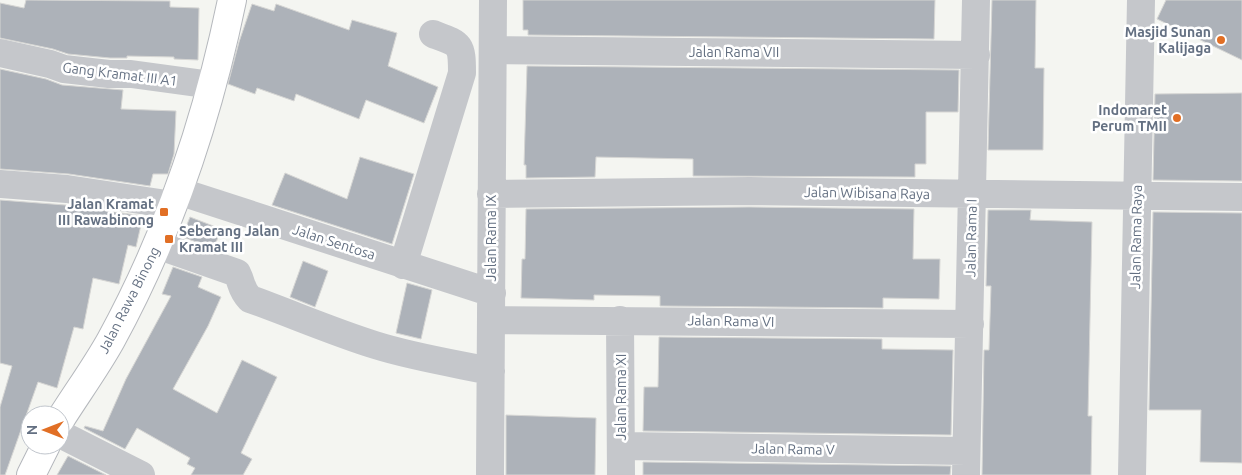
<svg xmlns="http://www.w3.org/2000/svg" width="1242" height="475" font-family="Ubuntu,sans-serif">
<style>
.building{fill:#adb2b9;stroke:#d6d6d4}
.lines{fill:none;stroke-linecap:round;stroke-linejoin:round}
.major-casing{stroke:#b5b8bd;stroke-width:30}
.minor{stroke:#c5c7cb;stroke-width:28}
.major{stroke:#fff;stroke-width:28}
.poi-dot{fill:#e16f25;stroke:#fff;stroke-width:2}
.labels{text-anchor:middle;stroke-width:5;stroke-linejoin:round;paint-order:stroke}
.poi-label{font-size:14px;font-weight:bold;fill:#647082;stroke:#fff;text-anchor:end}
.street-label{font-size:14px;fill:#647082;stroke:#fff}
</style>
<rect width="100%" height="100%" fill="#f4f5f1"/>
<path class="building" d="M26 0 170 1V7L199 8 198 60 174 59V57L127 56V58H110L68 54 53 49 0 38V3L24 8Z
M523 0H935L934 39 528 35V30H523Z
M992 0H1036L1035 68H1044L1043 150H988Z
M1166 0H1242V60L1157 19Z
M252 4 274 11 276 4 349 30 352 20 397 33 388 66 438 87 424 123 366 100 359 119 296 94 294 101 257 88 255 94 228 84 239 42Z
M527 66 959 70 958 112H926V164H915V177L693 176V159L596 157 595 177 526 178V165H524Z
M0 69 46 79 62 85 123 90 121 109 176 111 174 154 168 174H153L150 186 69 174 0 169Z
M1242 93V181L1153 180 1155 94Z
M360 157 414 174 392 244 272 205 285 173 347 199Z
M0 200 65 205 143 216 136 247 128 245 119 284 93 278 83 329 74 327 57 388 38 382 5 475H0V407L12 366 0 363Z
M750 207 914 209 913 259H940L939 299 883 298V308L660 306V296L594 295V300L521 298 522 259H525L526 209Z
M988 210H1031L1030 220 1092 222 1088 416H1092L1091 475H982L984 350H989L991 286H986Z
M1153 212 1242 213V463L1200 462 1201 410H1149Z
M190 217 221 229 214 248 182 237Z
M303 261 328 271 315 307 290 297Z
M173 267 202 277 198 287 221 297 208 326 173 389 217 413 242 360 277 377 241 453 252 459 243 475H191L195 468 187 464 190 458 137 428 125 449 84 428 85 426 103 431 126 379 171 296 162 294Z
M407 283 432 290 421 339 396 333Z
M659 337 882 339V349L953 350 951 435 643 431 644 387H658Z
M506 415 596 418 595 475H506Z
M68 456 106 475H57Z
M643 462 951 466 950 475H643Z"/>
<g class="lines">
<defs>
<path id="major" d="M60 420C77 393 96 367 111 340 169 234 208 117 232 0
M31 475 46 445"/>
</defs>
<use href="#major" class="major-casing"/>
<path class="minor" d="M493 50 976 55
M0 53 50 64 64 69 109 74H131L212 85
M0 184 67 189 173 205
M178 191 492 293
M491 194 750 191 1242 197
M157 245 237 273C243 285 240 288 250 299 292 314 333 332 375 345 413 357 452 363 491 371
M403 265 462 73C462 43 460 44 433 34
M491 320 970 324
M620 320 621 475
M60 434 141 475
M621 446 966 451
M490 475 493 0
M966 475 976 0
M1132 475 1141 0"/>
<use href="#major" class="major"/>
</g>
<g class="poi-dot">
<circle cx="1221" cy="40" r="5"/>
<circle cx="1177" cy="118" r="5"/>
<rect x="159" y="207" width="10" height="10" rx="2.5"/>
<rect x="164" y="234" width="10" height="10" rx="2.5"/>
</g>
<g class="labels">
<g class="poi-label">
<text x="1211" y="37">Masjid Sunan<tspan x="1211" dy="16">Kalijaga</tspan></text>
<text x="1167" y="115">Indomaret<tspan x="1167" dy="16">Perum TMII</tspan></text>
<text x="154" y="209">Jalan Kramat<tspan x="154" dy="16">III Rawabinong</tspan></text>
<text x="179" y="236" text-anchor="start">Seberang Jalan<tspan x="179" dy="16">Kramat III</tspan></text>
</g>
<g class="street-label">
<text x="734" y="57">Jalan Rama VII</text>
<text transform="translate(120 74) rotate(7)" y="5">Gang Kramat III A1</text>
<text transform="translate(867 193) rotate(1)" y="5">Jalan Wibisana Raya</text>
<text transform="translate(1136 237) rotate(-89)" y="5">Jalan Rama Raya</text>
<text transform="translate(491 238) rotate(-90)" y="5">Jalan Rama IX</text>
<text transform="translate(971 238) rotate(-89)" y="5">Jalan Rama I</text>
<text transform="translate(334 242) rotate(18)" y="5">Jalan Sentosa</text>
<text transform="translate(129 300) rotate(-63)" y="5">Jalan Rawa Binong</text>
<text transform="translate(731 321) rotate(1)" y="5">Jalan Rama VI</text>
<text transform="translate(621 397) rotate(-90)" y="5">Jalan Rama XI</text>
<text transform="translate(793 449) rotate(1)" y="5">Jalan Rama V</text>
</g>
</g>
<g transform="translate(45 430) rotate(270)"><circle r="24" fill="#ffffff" stroke="#c1c6cd"/>
<path d="M0-4L9 19L0 12L-9 19Z" fill="#e16f25"/>
<text y="-8" font-size="14" font-weight="bold" text-anchor="middle" fill="#647082">N</text>
</g>
</svg>
